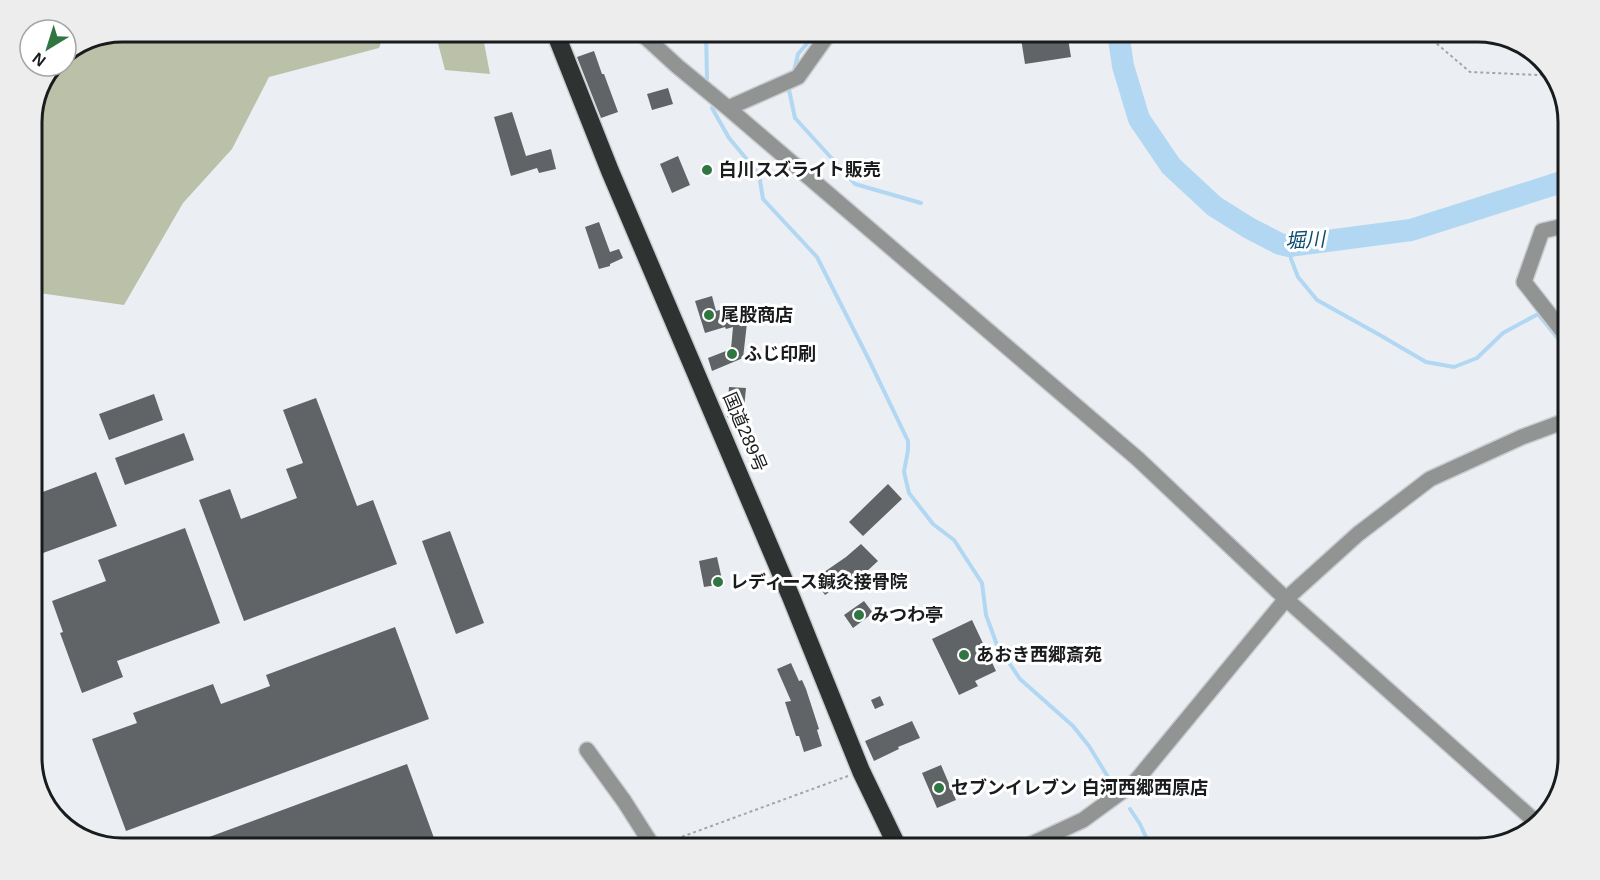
<svg xmlns="http://www.w3.org/2000/svg" width="1600" height="880" font-family="Arial,'Noto Sans JP',sans-serif">
<style>
.green{fill:#bbc1a9}
.lines{fill:none;stroke-linecap:round;stroke-linejoin:round}
.stream{stroke:#b2d7f2;stroke-width:4}
.river{stroke:#b2d7f2;stroke-width:22}
.building{fill:#606467}
.minor-casing{stroke:#c9cdd1;stroke-width:18}
.highway-casing{stroke:#c9cdd1;stroke-width:21}
.path{stroke:#a3a6a9;stroke-width:2;stroke-dasharray:3 3;stroke-linecap:butt}
.minor{stroke:#919492;stroke-width:15}
.highway{stroke:#2e3230;stroke-width:18}
.poi-dot{fill:#2f7642;stroke:#fff;stroke-width:2}
.labels{text-anchor:middle;stroke-width:6;stroke-linejoin:round;paint-order:stroke}
.poi-label{font-size:18px;font-weight:bold;fill:#191b1c;stroke:#fff;text-anchor:start}
.street-label{font-size:18px;fill:#191b1c;stroke:#fff}
.water-label{font-size:20px;font-style:italic;fill:#0c4c70;stroke:#fff}
.rim{fill:none;stroke:#191b1c;stroke-width:3}
</style>
<rect width="100%" height="100%" fill="#ebeff3"/>
<path class="green" d="M122 32H385L379 48 269 77 232 149 183 203 124 305 32 292V116L51 74 58 66H66V58L71 52Z
M435 32H482L490 74 445 70Z"/>
<g class="lines">
<path class="stream" d="M706 32 707 79
M794 71 798 54 817 32
M789 90 795 118 855 184 921 203
M712 108 729 138 759 174 763 199 817 257 869 360 908 441V450L904 472 909 493 933 524 954 540 982 583 986 615 997 645 1020 679 1073 726 1089 746 1108 777
M1289 246 1291 259 1298 277 1317 300 1378 334 1426 362 1454 367 1477 358 1503 333 1538 314 1568 351
M1130 809 1140 824 1151 848"/>
<path class="river" d="M1118 32 1123 66 1139 119 1171 166 1214 206 1249 228 1280 244 1289 246 1411 230 1568 180"/>
</g>
<path class="building" d="M1020 32H1067L1071 57 1025 64Z
M594 51 602 74H604L618 112 601 118 577 57Z
M668 88 673 104 652 110 647 94Z
M512 112 526 156 551 149 556 169 539 173 537 168 511 176 494 117Z
M678 156 690 185 672 193 660 164Z
M599 222 610 252 619 249 623 258 610 264V266L599 269 585 227Z
M712 296 716 311 741 304 747 323 743 358 712 371 708 358 731 349 733 327 726 329 725 327 705 333 695 301Z
M729 387 746 388 743 419 727 417Z
M154 394 163 420 109 440 99 414Z
M316 398 357 506 373 500 397 564 244 621 199 500 230 489 241 519 297 498 286 469 303 463 283 410Z
M184 433 194 460 125 485 115 458Z
M96 472 117 526 43 553 32 524V496Z
M888 484 902 499 863 536 849 522Z
M185 528 220 623 117 661 123 677 82 693 60 633 63 632 52 601 106 581 98 560Z
M450 531 484 623 456 634 422 541Z
M861 544 878 561 865 573 863 570 825 595 814 579 846 557Z
M717 557 723 584 704 587 699 561Z
M864 601 873 613 853 628 844 615Z
M972 620 996 671 975 681 978 686 959 695 932 639Z
M395 627 429 719 126 831 92 739 137 723 133 713 213 684 221 704 270 686 266 675Z
M791 663 799 681 802 680 806 689 819 729 817 730 822 746 804 752 799 736H796L785 702 791 701 777 669Z
M880 696 884 705 875 709 871 700Z
M912 721 920 738 898 747 899 749 874 761 865 741Z
M407 764 438 849H182V847Z
M941 765 956 800 937 808 922 773Z"/>
<g class="lines">
<defs>
<path id="minor" d="M640 32 677 66 728 108 1138 459 1286 599 1537 823
M728 108 798 77 830 32
M1568 225 1542 231 1524 282 1568 338
M587 750 624 801 654 848
M1023 848 1083 820 1135 782 1286 599 1358 534 1430 479 1522 437 1568 420"/>
<path id="highway" d="M555 32 610 171 791 597 861 771 898 848"/>
</defs>
<use href="#minor" class="minor-casing"/>
<use href="#highway" class="highway-casing"/>
<path class="path" d="M1423 32 1470 72 1539 75 1554 73
M665 843 848 776"/>
<use href="#minor" class="minor"/>
<use href="#highway" class="highway"/>
</g>
<g class="poi-dot">
<circle cx="707" cy="170" r="6"/>
<circle cx="709" cy="315" r="6"/>
<circle cx="732" cy="354" r="6"/>
<circle cx="718" cy="582" r="6"/>
<circle cx="859" cy="615" r="6"/>
<circle cx="964" cy="655" r="6"/>
<circle cx="939" cy="788" r="6"/>
</g>
<g class="labels">
<g class="poi-label">
<text x="719" y="176">白川スズライト販売</text>
<text x="721" y="321">尾股商店</text>
<text x="744" y="360">ふじ印刷</text>
<text x="730" y="588">レディース鍼灸接骨院</text>
<text x="871" y="621">みつわ亭</text>
<text x="976" y="661">あおき西郷斎苑</text>
<text x="951" y="794">セブンイレブン 白河西郷西原店</text>
</g>
<g class="street-label">
<text transform="translate(745 432) rotate(67)" y="6">国道289号</text>
</g>
<g class="water-label">
<text transform="translate(1305 240) rotate(-3)" y="7">堀川</text>
</g>
</g>
<path d="M0 0H1600V880H0ZM122 42H1478A80 80 0 0 1 1558 122V758A80 80 0 0 1 1478 838H122A80 80 0 0 1 42 758V122A80 80 0 0 1 122 42Z" fill="#ededed" fill-rule="evenodd"/>
<path class="rim" d="M122 42H1478A80 80 0 0 1 1558 122V758A80 80 0 0 1 1478 838H122A80 80 0 0 1 42 758V122A80 80 0 0 1 122 42Z"/>
<g transform="translate(48 48) rotate(218)"><circle r="28" fill="#ffffff" stroke="#a3a4a4" stroke-width="1.5"/>
<path d="M0-4.5L10 22L0 15L-10 22Z" fill="#2f7642"/>
<text y="-9" font-size="16" font-weight="bold" text-anchor="middle" fill="#191b1c">N</text>
</g>
</svg>
